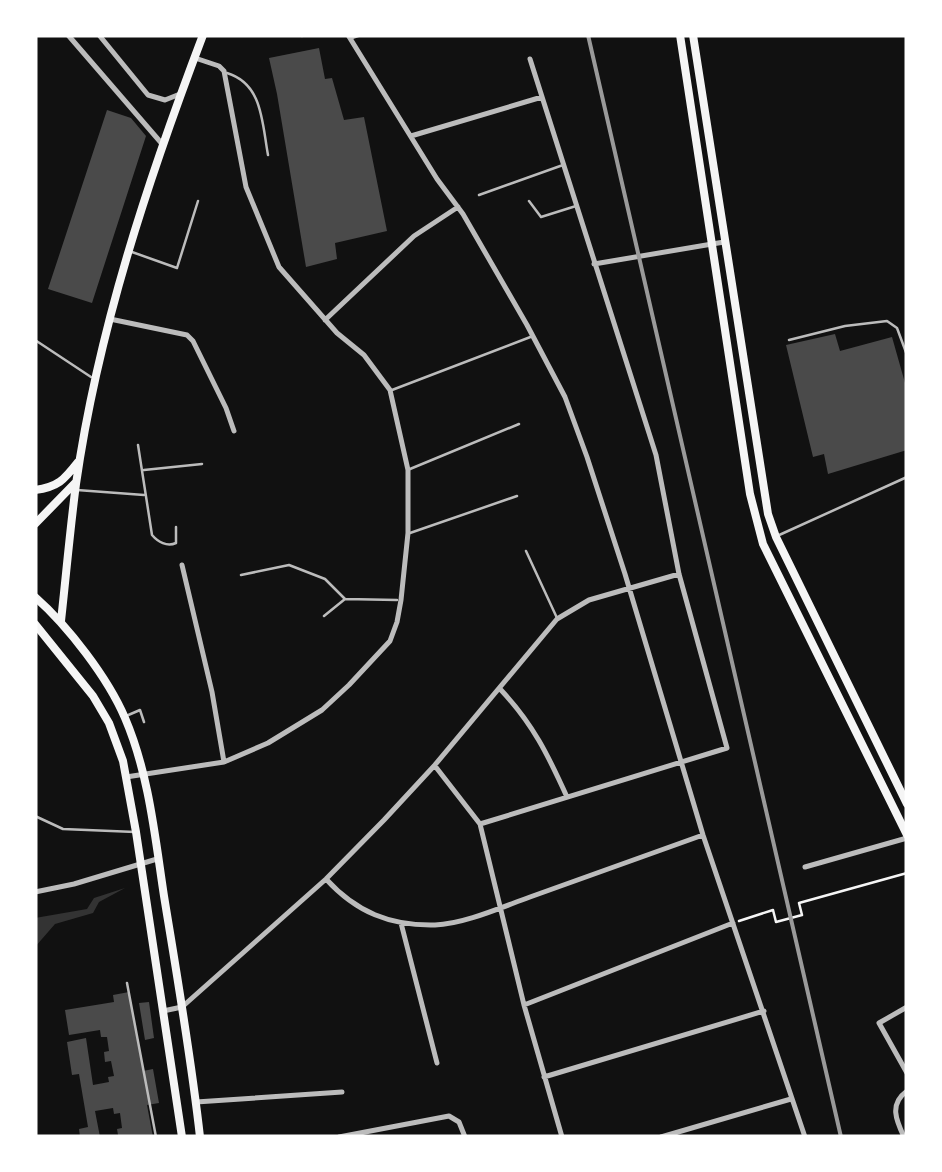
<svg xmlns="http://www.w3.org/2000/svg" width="942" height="1172" font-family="Barlow,sans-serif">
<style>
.water{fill:#333}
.building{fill:#4a4a4a}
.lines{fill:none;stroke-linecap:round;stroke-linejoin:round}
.path{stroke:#f5f5f5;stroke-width:2.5}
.service{stroke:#bcbcbc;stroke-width:2.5}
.minor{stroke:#bcbcbc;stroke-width:5}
.primary{stroke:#f5f5f5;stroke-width:8}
.rail{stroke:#9a9a9a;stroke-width:4}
</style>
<rect width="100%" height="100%" fill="#111"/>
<path class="water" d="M125 888 99 902 93 913 55 924 35 947V918L87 909 94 898Z"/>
<path class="building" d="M319 48 325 79 332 78 344 120 364 117 387 231 335 243 337 259 306 267 277 94 269 58Z
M107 110 131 118 146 136 92 303 48 289Z
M835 334 840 351 892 337 907 390V450L828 474 824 454 813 457 786 345Z
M129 992 143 1071 153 1069 159 1103 147 1105 153 1137 118 1135 117 1129 122 1128 120 1113 114 1114 113 1108 95 1111 100 1137H80L79 1129 88 1127 79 1074 72 1075 67 1042 86 1038 93 1085 109 1082 108 1077 114 1076 111 1061 105 1062 104 1052 109 1051 107 1037H101L100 1030 69 1035 65 1010 114 1002 113 995Z
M149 1002 154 1038 145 1040 139 1003Z"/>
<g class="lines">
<path class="path" d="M739 921 773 910 776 922 802 915 799 903 907 873"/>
<path class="service" d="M302 36 304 35
M352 38 361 35
M227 73C263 84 262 123 268 155
M479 195 563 165
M529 201 541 217 576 206
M132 252 177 268 198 201
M35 340 91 377
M789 340 845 326 887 321 897 328 907 355
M392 390 533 336
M138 445 152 535C158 542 167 547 176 543V527
M410 469 519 424
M144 470 202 464
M77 490 144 495
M410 533 517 496
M777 536 907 477
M526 551 557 618
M241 575 289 565 325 579 345 599 397 600
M324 616 345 599
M126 716 140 710 144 722
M35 816 63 829 135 832
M127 983 156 1137"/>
<path class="minor" d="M68 35 163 145
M99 35 148 95 165 100 180 94
M348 35 437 179 463 214 527 325 565 397 587 457 625 574 703 835 805 1137
M411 136 542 97
M594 264 724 242
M110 319 187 335 193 341 226 408 234 431
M325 320 414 236 458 207
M182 565 212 692 224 762
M501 690C533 724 548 755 567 797
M435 766 480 824 524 1005 562 1137
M126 777 224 762 268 743 322 710 349 685 390 641 397 622 401 600 408 533V470L390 390 364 355 337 333 279 267 246 187 224 71 219 66 195 58
M480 824 727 748 679 574 656 455 530 59
M805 867 907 838
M326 879C356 912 390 926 435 925 464 924 502 907 530 897 588 876 646 856 703 835
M35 892 74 884 157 859
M401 923 437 1063
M524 1005 733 923
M907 1007 879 1023 907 1073
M163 1011 182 1007 326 879 384 820 434 766 557 619 589 600 679 574
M544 1077 764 1011
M196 1102 342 1092
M339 1137 449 1116 459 1122 465 1137
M661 1137 791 1099
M904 1137C896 1120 889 1104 907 1091"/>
<path class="primary" d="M680 35 750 494 763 544 907 835
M693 35 768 514 776 537 907 804
M35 490C58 487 64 480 78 462
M35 524 76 482
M35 597C68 626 108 678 125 718 149 774 155 837 164 896 177 976 191 1056 200 1137
M61 621C66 576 70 530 76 484 98 330 148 180 203 35
M35 624 93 696 109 723 123 761 136 832 182 1137"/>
<path class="rail" d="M588 35 841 1137"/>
</g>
<rect width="942" height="1172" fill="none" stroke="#ffffff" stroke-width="75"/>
</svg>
